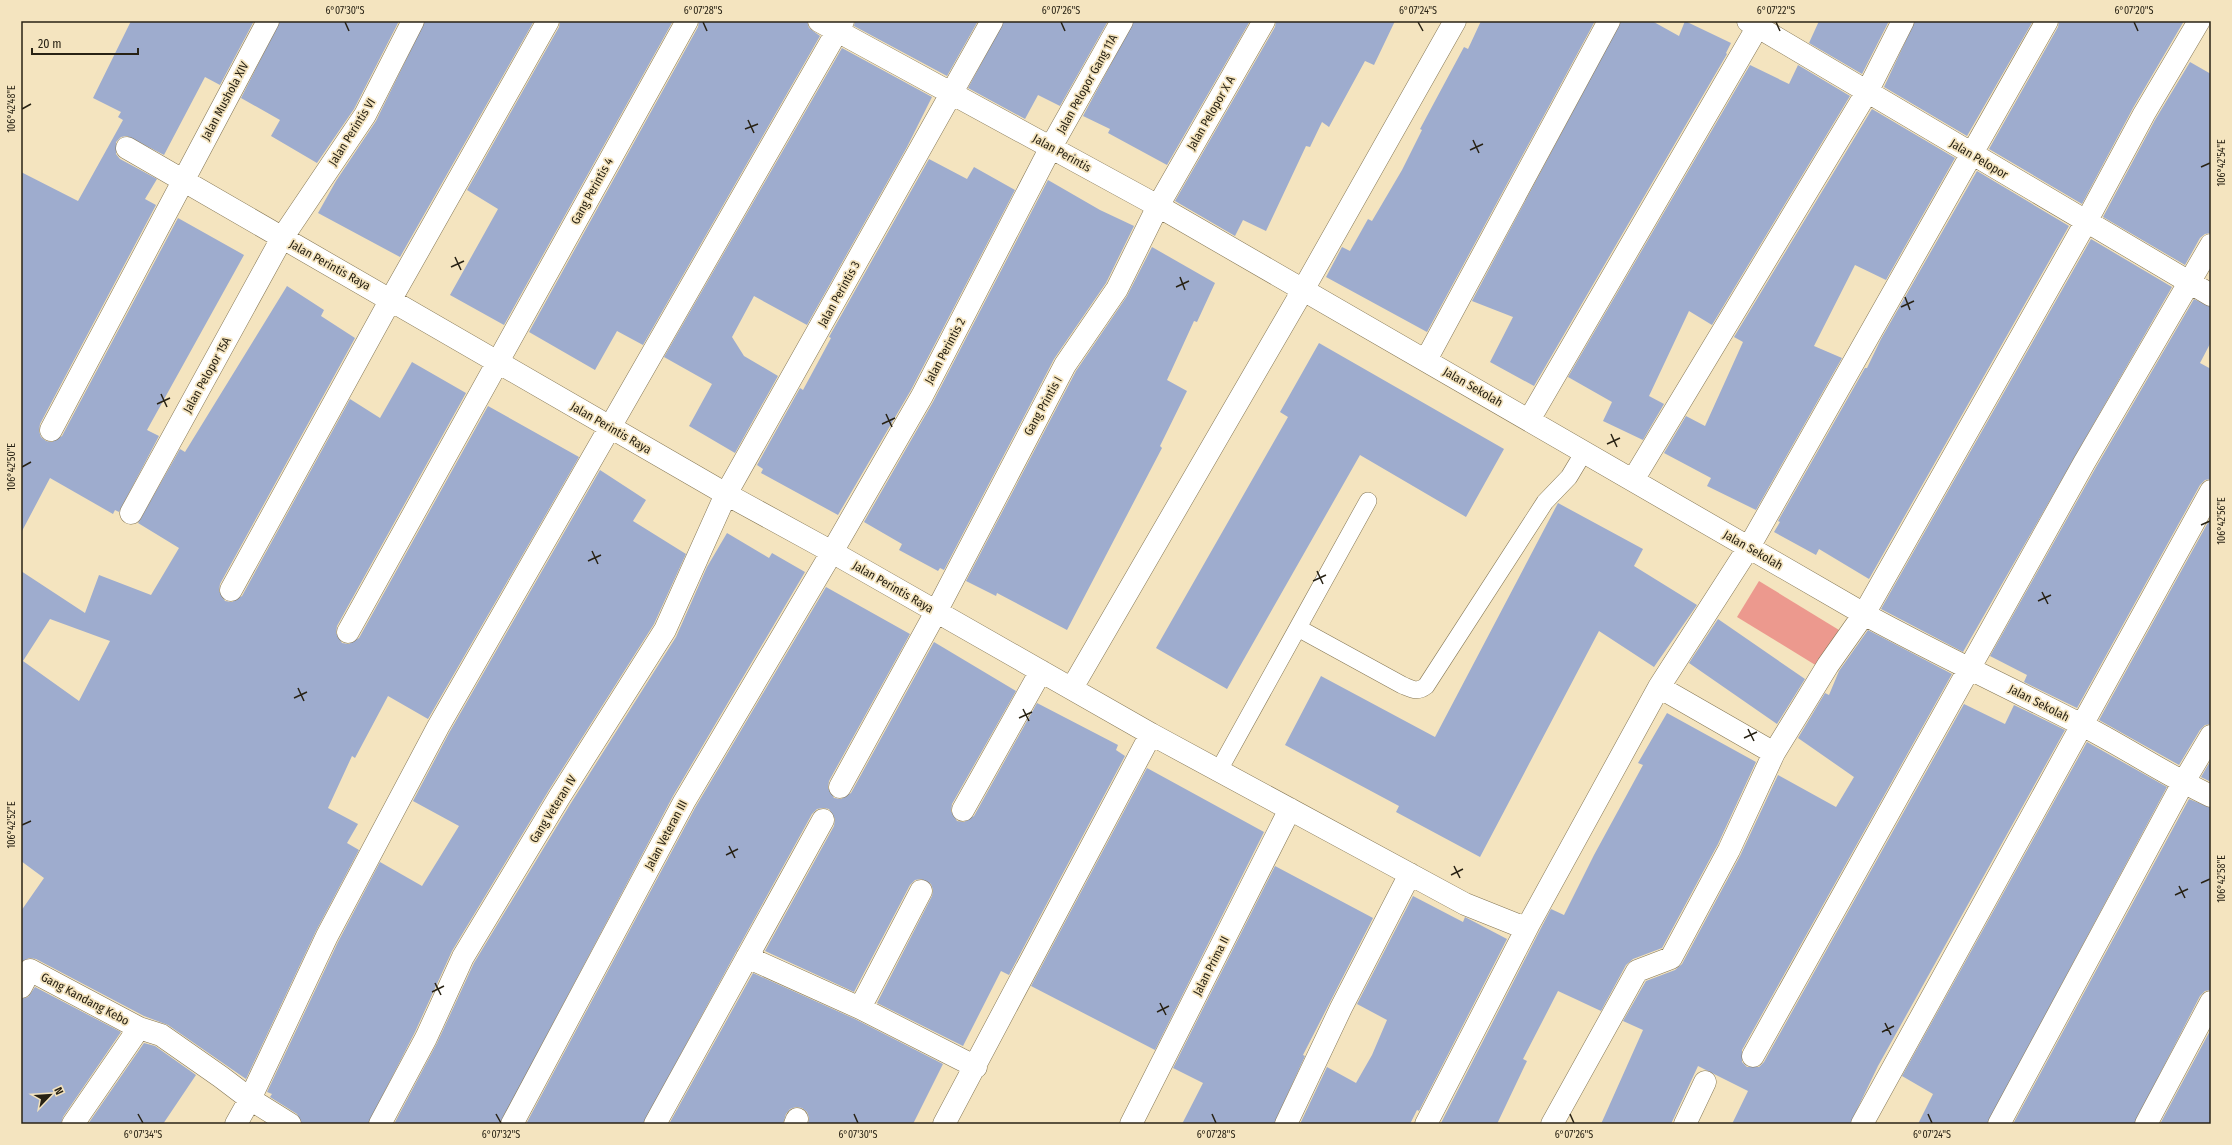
<svg xmlns="http://www.w3.org/2000/svg" width="2232" height="1145" font-family="'Fira Sans Condensed',sans-serif">
<style>
.green{fill:#ec998e}
.building{fill:#9eacce;fill-rule:evenodd}
.lines{fill:none;stroke-linecap:round;stroke-linejoin:round}
.service-casing{stroke:#847654;stroke-width:18}
.minor-casing{stroke:#847654;stroke-width:23}
.service{stroke:#fff;stroke-width:17}
.minor{stroke:#fff;stroke-width:22}
.ticks{fill:none;stroke:#282214;stroke-width:1.5}
.labels{text-anchor:middle;stroke-width:3.5;stroke-linejoin:round;paint-order:stroke}
.street-label{font-size:12px;fill:#282214;stroke:#f4e4bf}
.neatline{fill:none;stroke:#282214;stroke-width:1.5}
.ticks-label{font-size:10px;text-anchor:middle;fill:#282214}
</style>
<rect width="100%" height="100%" fill="#f4e4bf"/>
<path class="green" d="M1759 581 1839 630 1817 666 1737 617Z"/>
<path class="building" d="M131 21H254L220 85 205 77 164 155 127 136 121 137 116 142V154L120 159 157 179 145 199 156 205 40 424 39 431 41 437 46 441 52 442 62 436 178 218 244 255 147 430 159 436 119 512 115 510 113 514 50 478 21 533V172L78 201 123 120 118 117 121 112 93 98Z
M280 21H399L354 109 317 163 271 136 280 120 241 98Z
M425 21H534L400 257 318 213 336 181 376 121Z
M560 21H673L504 325 450 295 498 209 467 190 559 27Z
M699 21H807L809 28 820 36 643 345 617 331 595 370 529 332 698 27Z
M855 21H978L947 76 854 26Z
M1004 21H1108L1060 106 1038 95 1025 119 968 88Z
M1134 21H1250L1167 165 1108 133 1110 129 1083 116Z
M1276 21H1395L1374 65 1365 61 1329 127 1322 122 1310 147 1306 146 1266 231 1243 220 1235 236 1175 201 1275 27Z
M1481 21H1595L1427 332 1326 277 1342 247 1350 251 1368 219 1372 221 1402 170 1422 130 1420 129 1464 47 1468 49Z
M1621 21H1652L1679 36 1685 21 1731 43 1726 53 1727 54 1534 386 1490 362 1513 317 1472 301Z
M1819 21H1889L1862 74 1809 43Z
M1915 21H2033L1967 136 1884 87Z
M2059 21H2184L2133 108 2082 204 1989 149 2058 27Z
M842 48 932 97 907 147 807 325 754 296 732 337 744 356 778 376 735 453 689 426 712 384 664 357Z
M2190 62 2211 74V233L2205 234 2200 238 2185 265 2103 217 2155 120Z
M1750 65 1789 84 1798 65 1850 96 1712 325 1689 311 1649 396 1664 404 1643 440 1603 421 1612 402 1568 377Z
M1872 109 1955 158 1886 280 1855 265 1814 346 1842 358 1756 510 1707 486 1711 478 1664 453 1686 416 1705 426 1743 342 1734 337Z
M929 159 967 179 974 167 1015 190 911 390 838 515 761 473 763 469 757 465 800 388 803 390 831 338 829 337Z
M1977 171 2069 226 1869 579 1819 549 1816 555 1774 532 1780 522 1778 521 1865 368H1867L1881 339Z
M1048 180 1100 210 1134 226 1106 283 1054 359 944 570 940 568 938 571 899 550 902 544 864 522 933 402Z
M2091 239 2172 287 1963 652 1881 609Z
M1152 247 1215 283 1197 322 1194 321 1167 380 1187 391 1160 446 1162 448 1067 630 997 593 996 596 966 581 1076 371 1127 296Z
M287 286 324 310 321 316 355 338 220 584 219 591 225 601 232 602 242 596 350 399 380 418 412 362 466 393 337 626 336 633 342 643 349 644 359 638 488 406 579 457 428 719 388 696 355 758 352 756 328 808 358 824 347 843 359 850 316 931 246 1079 168 1025 144 1016 36 959 29 958 21 962V911L44 878 21 861V571L85 613 99 575 151 595 179 548 138 523 180 449 185 452ZM50 619 110 641 79 701 23 661Z
M2194 299 2211 307V342L2200 363 2211 369V479L2205 480 2200 485 2077 708 2024 682 2027 675 1990 656 2095 469Z
M1319 343 1504 449 1466 517 1360 455 1227 689 1156 648 1288 417 1280 412Z
M600 470 646 500 633 521 686 554 654 624 549 790 452 951 415 1032 368 1124H302L297 1114 270 1097 272 1094 267 1092 338 942 380 862 422 886 459 826 413 801 449 733Z
M1558 503 1643 549 1634 566 1697 605 1654 667 1599 631 1480 857 1396 812 1399 806 1285 745 1321 676 1435 737Z
M2211 517V724L2205 725 2200 730 2179 765 2099 720Z
M727 533 769 558 772 553 805 572 673 796 500 1124H394L437 1043 474 963 571 803 676 637 707 567Z
M826 587 910 634 829 781 828 788 834 798 841 799 851 793 934 642 1016 691 952 804 951 811 957 821 964 822 974 816 1037 703 1118 745 1116 750 1125 756 1009 975 1001 971 963 1046 877 1003 932 896 933 890 931 884 921 879 915 880 910 885 854 992 765 951 834 826 835 819 829 809 823 808 817 809 812 814 736 952 643 1124H526L695 808Z
M1718 619 1805 679 1777 724 1689 663Z
M1868 630 1952 674 1742 1050V1062L1747 1067H1759L1764 1062 1964 704 2005 724 2014 705 2065 730 1878 1066 1850 1124H1732L1748 1091 1698 1066 1671 1124H1601L1643 1030 1623 1021 1646 981 1675 970 1682 964 1740 856 1778 775 1836 807 1854 777 1798 738 1825 693 1829 695 1839 671Z
M1667 713 1756 762 1718 844 1662 948 1633 959 1626 965 1601 1011 1558 991 1523 1059 1527 1061 1497 1124H1442L1441 1123 1540 930 1551 909 1564 915 1594 855 1643 765 1638 763Z
M2087 742 2167 787 1987 1124H1918L1933 1094 1902 1076Z
M2211 760V782L2201 777Z
M1147 768 1264 832 1155 1050 1031 986Z
M2189 799 2211 808V990L2205 991 2200 996 2134 1124H2013Z
M1275 866 1373 918 1303 1055 1305 1056 1274 1124H1182L1203 1083 1173 1068Z
M1413 896 1463 922 1465 917 1507 939 1419 1111 1417 1110 1410 1124H1300L1327 1067 1356 1083 1372 1055 1387 1020 1357 1004Z
M753 973 855 1019 943 1064 913 1124H808L809 1118 807 1112 802 1108 796 1107 790 1109 786 1114 783 1124H669Z
M35 987 121 1032 63 1117 61 1124H21V999L28 997Z
M2211 1029V1124H2160Z
M144 1043 155 1046 196 1075 163 1124H88Z"/>
<g class="lines">
<defs>
<path id="service" d="M1298 628 1402 685C1412 689 1417 693 1426 686L1545 502 1569 477 1584 452
M1219 770 1368 501"/>
<path id="minor" d="M819 21 1158 206 1864 614C1935 653 2008 687 2080 724 2125 747 2166 775 2211 796
M1748 21 2211 295
M127 148 726 494 832 552 1151 734 944 1124
M1426 360 1609 21
M1529 420 1761 21
M51 430 268 21
M1633 480 1867 92 1903 21
M131 513 282 238 365 115 413 21
M231 590 391 299 548 21
M348 632 687 21
M1072 688 1303 290 1455 21
M1151 734 1465 904 1520 926 1529 924 1659 687 1749 547 2047 21
M1774 753 1828 665 1864 614 2086 222 2144 114 2199 21
M840 787 936 612 1065 365 1117 289 1158 206 1264 21
M963 810 1041 671
M747 957 860 1008 976 1067
M21 987 30 970 139 1028 161 1035 221 1077 250 1099 290 1124
M860 1008 921 891
M1753 1056 2084 463 2211 245
M73 1124 139 1028
M236 1124 250 1099 327 936 438 727 843 21
M380 1124 426 1038 463 957 560 796 665 630 726 494 992 21
M512 1124 684 802 832 552 922 396 1051 147 1122 21
M655 1124 823 820
M795 1124 797 1119
M1131 1124 1290 809
M1286 1124 1341 1008 1410 874
M1426 1124 1529 924
M1552 1124 1637 971 1671 958 1729 850 1774 753 1659 687
M1685 1124 1705 1082
M1862 1124 2211 491
M1999 1124 2183 783 2211 736
M2146 1124 2211 1002"/>
</defs>
<use href="#service" class="service-casing"/>
<use href="#minor" class="minor-casing"/>
<use href="#service" class="service"/>
<use href="#minor" class="minor"/>
</g>
<path class="ticks" d="M345 22 349 31M703 22 707 31M1061 22 1065 31M1418 22 1423 31M1776 22 1780 31M2134 22 2138 31M22 109 31 104M748 120 754 133M745 129 758 124M1473 140 1479 153M1470 150 1483 144M2201 167 2210 163M455 257 461 270M451 267 464 261M1180 277 1185 290M1176 287 1189 281M1905 297 1910 310M1901 307 1914 301M161 394 167 407M157 404 170 398M886 414 892 427M882 424 895 418M1611 434 1617 447M1607 444 1620 438M22 467 31 462M2201 525 2210 521M592 551 598 564M588 561 601 555M1317 571 1323 584M1313 581 1326 575M2042 592 2048 604M2038 601 2051 595M298 688 304 701M294 698 307 692M1023 709 1029 721M1019 718 1032 712M1748 729 1754 741M1744 738 1757 732M22 825 31 821M729 846 735 858M726 855 738 849M1454 866 1460 878M1451 875 1463 869M2201 883 2210 879M2179 886 2185 898M2175 895 2188 889M435 983 441 995M432 992 444 986M1160 1003 1166 1015M1157 1012 1169 1006M1885 1023 1891 1035M1882 1032 1894 1026M138 1114 143 1123M496 1114 501 1123M854 1114 858 1123M1212 1114 1216 1123M1570 1114 1574 1123M1928 1114 1932 1123"/>
<g class="labels">
<g class="street-label">
<text transform="translate(1087 84) rotate(-61)" y="4">Jalan Pelopor Gang 11A</text>
<text transform="translate(225 101) rotate(-62)" y="4">Jalan Mushola XIV</text>
<text transform="translate(1211 113) rotate(-60)" y="4">Jalan Pelopor X A</text>
<text transform="translate(352 132) rotate(-58)" y="4">Jalan Perintis VI</text>
<text transform="translate(1062 153) rotate(29)" y="4">Jalan Perintis</text>
<text transform="translate(1979 159) rotate(31)" y="4">Jalan Pelopor</text>
<text transform="translate(592 191) rotate(-61)" y="4">Gang Perintis 4</text>
<text transform="translate(330 265) rotate(29)" y="4">Jalan Perintis Raya</text>
<text transform="translate(839 294) rotate(-61)" y="4">Jalan Perintis 3</text>
<text transform="translate(945 351) rotate(-62)" y="4">Jalan Perintis 2</text>
<text transform="translate(207 375) rotate(-61)" y="4">Jalan Pelopor 15A</text>
<text transform="translate(1473 387) rotate(30)" y="4">Jalan Sekolah</text>
<text transform="translate(1043 406) rotate(-61)" y="4">Gang Printis I</text>
<text transform="translate(611 428) rotate(30)" y="4">Jalan Perintis Raya</text>
<text transform="translate(1753 550) rotate(30)" y="4">Jalan Sekolah</text>
<text transform="translate(893 587) rotate(30)" y="4">Jalan Perintis Raya</text>
<text transform="translate(2039 703) rotate(27)" y="4">Jalan Sekolah</text>
<text transform="translate(553 809) rotate(-58)" y="4">Gang Veteran IV</text>
<text transform="translate(666 835) rotate(-62)" y="4">Jalan Veteran III</text>
<text transform="translate(1211 966) rotate(-63)" y="4">Jalan Prima II</text>
<text transform="translate(85 999) rotate(28)" y="4">Gang Kandang Kebo</text>
</g>
</g>
<rect width="2232" height="1145" fill="none" stroke="#f4e4bf" stroke-width="44"/>
<g transform="translate(50 1095) rotate(65)" stroke="#f4e4bf" stroke-width="3" paint-order="stroke">
<path d="M0-3L7 15L0 10L-7 15Z" fill="#282214"/>
<text y="-6" font-size="11" font-weight="bold" text-anchor="middle" fill="#282214">N</text>
</g>
<path d="M32 48v6h106v-6" fill="none" stroke="#282214" stroke-width="2"/>
<text x="38" y="48" font-size="12" fill="#282214" stroke="#f4e4bf" stroke-width="3" paint-order="stroke">20 m</text>
<rect x="22" y="22" width="2188" height="1101" class="neatline"/>
<g class="ticks-label">
<text x="345" y="14">6°07'30"S</text>
<text x="703" y="14">6°07'28"S</text>
<text x="1061" y="14">6°07'26"S</text>
<text x="1418" y="14">6°07'24"S</text>
<text x="1776" y="14">6°07'22"S</text>
<text x="2134" y="14">6°07'20"S</text>
<text transform="translate(11 109) rotate(-90)" y="4">106°42'48"E</text>
<text transform="translate(2221 163) rotate(-90)" y="4">106°42'54"E</text>
<text transform="translate(11 467) rotate(-90)" y="4">106°42'50"E</text>
<text transform="translate(2221 521) rotate(-90)" y="4">106°42'56"E</text>
<text transform="translate(11 825) rotate(-90)" y="4">106°42'52"E</text>
<text transform="translate(2221 879) rotate(-90)" y="4">106°42'58"E</text>
<text x="143" y="1138">6°07'34"S</text>
<text x="501" y="1138">6°07'32"S</text>
<text x="858" y="1138">6°07'30"S</text>
<text x="1216" y="1138">6°07'28"S</text>
<text x="1574" y="1138">6°07'26"S</text>
<text x="1932" y="1138">6°07'24"S</text>
</g>
</svg>
